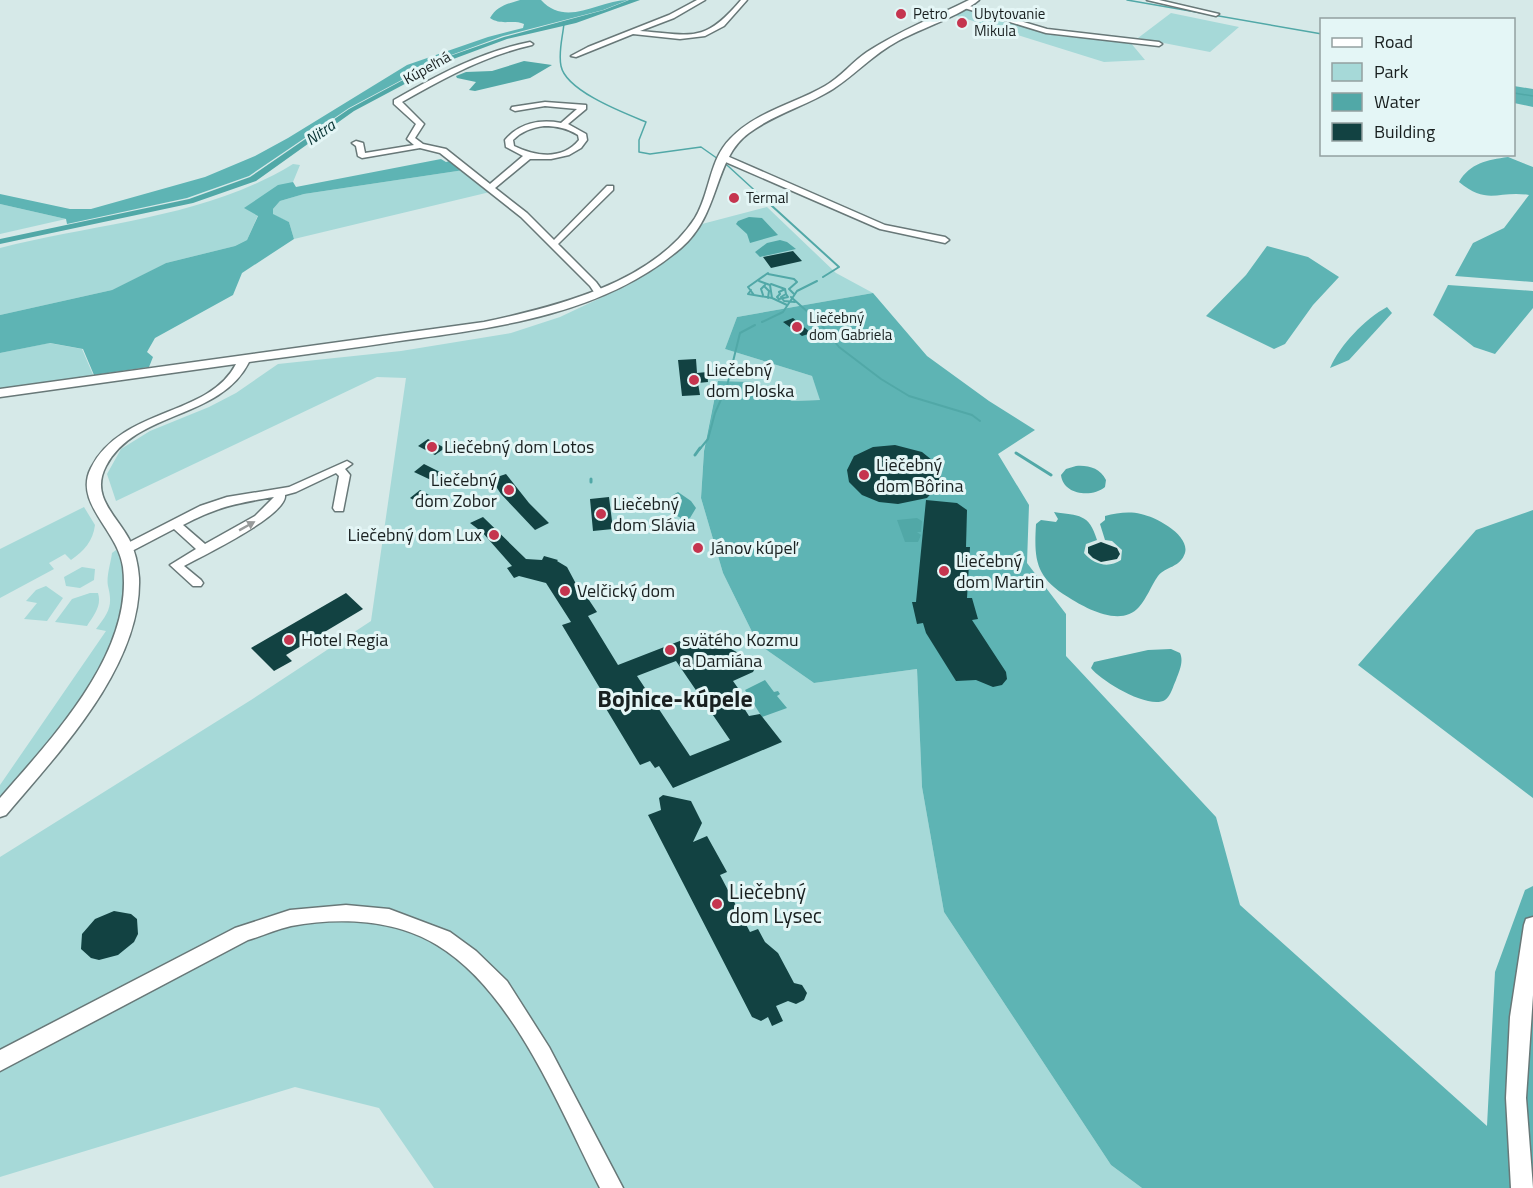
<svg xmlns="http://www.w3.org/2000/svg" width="1533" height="1188" font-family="'Titillium Web',sans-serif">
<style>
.green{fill:#a6d9d8}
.forest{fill:#5eb4b4}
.water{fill:#51a8a7}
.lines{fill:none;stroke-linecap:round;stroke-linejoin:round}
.stream-far2{stroke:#51a8a7;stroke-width:1.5}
.stream-far1{stroke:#51a8a7;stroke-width:2}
.stream{stroke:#51a8a7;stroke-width:3}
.building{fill:#124242;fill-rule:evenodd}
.minor-casing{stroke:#687878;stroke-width:3}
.tertiary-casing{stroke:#687878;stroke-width:3}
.minor{fill:#fff;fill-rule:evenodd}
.tertiary{fill:#fff;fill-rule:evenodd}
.oneway{fill:#989b9b}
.poi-dot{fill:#c5354f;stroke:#e4f6f6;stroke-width:2}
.labels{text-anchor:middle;stroke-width:6;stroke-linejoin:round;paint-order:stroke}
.far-poi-label{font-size:15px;fill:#192020;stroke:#e4f6f6;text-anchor:start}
.far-street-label{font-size:15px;fill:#192020;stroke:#e4f6f6}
.far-water-label{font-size:16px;font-style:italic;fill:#073333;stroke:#e4f6f6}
.poi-label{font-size:18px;fill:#192020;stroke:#e4f6f6;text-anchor:start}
.near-poi-label{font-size:21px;fill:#192020;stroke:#e4f6f6;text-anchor:start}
.district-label{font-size:24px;font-weight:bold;fill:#192020;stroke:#e4f6f6}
</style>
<rect width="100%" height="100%" fill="#d6e9e8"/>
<path class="green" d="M966 9 1058 36 1130 42 1145 60 1104 62 954 15Z
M1171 13 1239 27 1210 52 1138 38Z
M293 164 300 165 293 182 245 208 258 215 247 240 235 246 166 263 112 290 0 315V248C98 223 205 218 293 164Z
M464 170 490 192 294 239 289 222 273 215V209L280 201 304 194Z
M0 204 66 219 0 234Z
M767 207 836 273 873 293 737 317 725 349 812 376 821 400 792 401 756 382 718 381 704 450 701 498 723 573 758 644 814 683 917 669 922 787 944 912 1111 1165 1142 1188H434L379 1108 295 1087 0 1177V857L251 700 371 621 406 378 377 377 116 501 107 474 121 449 150 431 209 407 236 393 278 364 401 351 511 333 560 317 630 284 678 249 702 224Z
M49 343 82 349 94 377 0 390V353Z
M84 507 95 525C93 541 84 551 71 560L65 554 49 563 54 569 0 598V549Z
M116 550C125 558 124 574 124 585 121 669 51 739 0 800V785L106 631 96 629C109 612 113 606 108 586 106 577 111 562 112 553Z
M82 567 95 569 94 580 80 588 66 586 64 577Z
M46 586 63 598 47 621 24 619 37 603 26 601 36 590Z
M90 593H98C102 606 94 615 87 626L55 622 72 599Z"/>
<path class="forest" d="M520 0H541C567 28 598 0 628 0L603 10 503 36 443 58 349 108 249 176 187 198 67 224 66 219 0 204V194L70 209H91L205 177 255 156 288 138 407 65 488 37 523 28 524 24C512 19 502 26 490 18 497 6 507 4 520 0Z
M1514 86 1533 89V107L1514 103Z
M1508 157 1533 167V282L1455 276 1473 243 1504 228 1529 195C1498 190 1488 206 1459 182 1470 163 1487 160 1508 157Z
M441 159 446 162 453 160 464 170 304 194 280 201 273 209V214L289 222 294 239 242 273 233 295 155 338 147 352 153 357 149 367 94 375 83 349 50 343 0 353V315L112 290 166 263 235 246 247 240 258 216 244 208 278 185 293 182 296 187Z
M1267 246 1308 257 1339 277 1313 305 1285 344 1274 349 1206 316 1246 275Z
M1448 285 1533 291V308L1495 354 1474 347 1433 315Z
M873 293 927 356 989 401 1035 430 998 454 1029 505 1027 563 1066 614V656L1216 817 1240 905 1487 1126 1495 972 1525 890 1533 886V1188H1142L1111 1165 944 912 922 787 917 669 814 683 758 644 723 573 701 498 704 451 718 381 756 382 792 401 820 400 812 376 725 349 737 317Z
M1387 307 1392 313 1349 360 1330 368C1340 345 1365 319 1387 307Z
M1533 510V798L1358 665 1476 530Z"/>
<path class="water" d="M629 0H640L576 23 507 39 448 61 354 111 256 181 193 203 0 244V239L189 199 250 177 349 109 444 58 504 37 604 10Z
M524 61 552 65 530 78 475 91 469 90 476 82 457 78 456 76 466 72 492 71Z
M749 217 762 218 778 235 750 243 747 234 736 224 738 221Z
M780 240 787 242 796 249 760 257 755 252 767 243Z
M1076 466C1088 465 1100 468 1106 480L1105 487C1092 498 1063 495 1061 475L1066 469Z
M678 492 691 501 696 508 690 518 684 520 674 514 670 497Z
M1054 512C1079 516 1089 513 1097 540L1086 544 1084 553C1093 564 1108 569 1121 560L1122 550 1112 541 1105 540 1100 524 1105 520V516C1117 513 1129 511 1141 514 1156 517 1190 535 1185 553 1180 568 1166 566 1158 576 1151 586 1147 598 1139 607 1121 628 1085 608 1068 597 1035 577 1034 559 1036 524L1041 520 1056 522 1058 519Z
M917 518 922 521 921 532H917L921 535 918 542H905L897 520Z
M1171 649 1180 653C1184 662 1179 671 1176 680 1173 686 1171 696 1165 700 1149 710 1101 681 1091 668L1094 662 1148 650Z
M765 680 774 692 778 691 780 694 777 696 787 708 762 717 745 690Z"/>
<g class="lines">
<path class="stream-far2" d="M1127 0 1322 34
M564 23C563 36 558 52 561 66 566 91 624 113 646 122L639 140V152L650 154 701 147 728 166 763 198
M1514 93 1533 96"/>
<path class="stream-far1" d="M761 196 839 267 823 277
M768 273 748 287 754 295 772 298 787 305
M768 274 794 279 797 282 789 289 794 294
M759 281 770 285 772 298
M771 284 785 289 779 292 780 294
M765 287 769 291 768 298
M785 289 786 294 781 297 784 301 795 302
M751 290 748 294 754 295
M780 294 777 297 779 299 788 297 786 294
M763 295 761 289 765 285
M791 297 819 322 839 347 881 379 909 396 972 415 980 421
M762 322 783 312 797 291 817 281
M699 450 708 439 715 413 727 386 740 333 755 325"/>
<path class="stream" d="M1016 453 1051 475
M695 455 700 448
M591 479V482"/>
</g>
<path class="building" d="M793 251 802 261 771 268 763 257Z
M793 318 811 333 802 336 783 322Z
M696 359 697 373 707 372 708 382 698 383 700 395 682 396 678 360Z
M428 439 445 448 435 455 418 446Z
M895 445 922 452 937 464 941 477 939 485 927 498 898 504 879 502 862 495 849 482 847 470 854 456 873 447Z
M424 464 442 473 431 480 414 472Z
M506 474 529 503 549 523 535 530 501 494 491 479Z
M420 490 438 500 427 507 410 498Z
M609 497 613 529 593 531 590 499Z
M926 500 957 503 967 510 966 547H970L967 598H972L978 619 972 620 1006 672 1007 679 1002 685 993 687 976 680 956 681 926 633 923 623 917 624 912 602H916Z
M483 517 526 559 542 560 544 556 558 560 557 561 567 567 582 595 585 594 597 612 588 616 618 665 690 637 695 644 711 638 753 661 756 666 753 672 733 681 740 691 735 703 742 705 749 716 760 714 782 742 673 788 659 766 655 768 650 761 640 765 602 702 607 700 562 625 571 622 546 583 519 576 514 578 507 568 512 566 482 532 470 523ZM676 661 730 740 690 756 637 676Z
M1101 542 1117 548 1120 554 1117 559 1101 562 1093 558 1088 553V547Z
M346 593 363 609 286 655 292 661 274 671 251 648Z
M663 795 691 801 702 823 693 842 707 836 727 872 720 875 750 932 758 929 765 942 778 953 794 983 802 985 807 993 804 1000 796 1004 788 1001 776 1006 783 1021 772 1026 768 1017 761 1021 752 1017 648 815 661 810 659 798Z
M114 911 131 914 137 919 138 934 134 942 118 955 99 960 91 958 81 949 82 934 95 919Z"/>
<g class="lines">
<defs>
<path id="minor" d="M697 0H705L674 18 640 31C692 35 704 44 741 0H747L724 26 705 36 680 39 633 34 576 57 571 56 588 47 669 15Z
M1147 0H1159L1219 14 1216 16Z
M963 4 1047 29 1159 42 1162 44 1159 46 1046 33 961 7 960 6Z
M530 42 533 44 532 45C484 56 444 78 402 102L424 124 415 138 423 144 446 149 490 184 523 156 506 147 505 140C519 123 540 119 561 123L577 109 545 106 515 111 511 109 512 107 545 102 586 105V109L568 124 586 134 587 140 581 148 569 155 551 159H530L495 188 527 213 554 240 607 186H613V190L558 244 596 282 604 293 602 295H596L590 286 521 217 440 153 420 148 362 158 358 156 356 146 352 143 356 141 363 143 365 153 414 145 407 139 416 124 394 104V100C438 75 480 52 530 42ZM544 126C557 126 567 128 578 135L579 140C562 161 535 156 514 146L513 140C522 131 531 128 544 126Z
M721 156H727L885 225 945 237 949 240 945 243 880 229 721 160Z
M347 461 352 464 345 469 350 475 343 511H335L333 508 339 476 336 473 296 492 285 495C288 515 202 556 184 566L201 580 203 583 201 586H193L170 565 196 549 174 529 130 552 126 553 120 549 122 546 200 506 227 497 289 487ZM274 497 255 516 205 544 183 525C217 507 237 503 274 497Z"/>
<path id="tertiary" d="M969 0H979C960 16 922 28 898 41 872 55 856 74 833 89 806 106 774 114 749 133 713 159 721 214 681 248 605 313 502 327 406 340 354 348 301 355 249 362 220 420 136 410 106 466 90 496 116 515 129 539 135 551 138 564 139 578 142 666 59 752 6 815L0 817V798C52 738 134 653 123 567 118 530 73 503 91 468 122 407 209 417 236 364L0 397V389L484 322C555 307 653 283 695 218 710 194 709 160 730 139 755 112 794 104 825 86 841 77 852 62 867 52 899 31 935 17 969 0Z
M346 905 389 909 450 932 476 951 507 981 549 1047 623 1188H600C560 1110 514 991 437 945 395 919 339 917 291 926 277 929 262 936 248 940L0 1071V1050L235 928 290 910Z
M1533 917V995L1526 1098 1533 1188H1511L1506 1098 1510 1017 1524 925 1526 919Z"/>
</defs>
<use href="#minor" class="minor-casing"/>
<use href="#tertiary" class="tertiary-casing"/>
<use href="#minor" class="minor"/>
<use href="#tertiary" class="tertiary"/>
</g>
<defs><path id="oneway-solid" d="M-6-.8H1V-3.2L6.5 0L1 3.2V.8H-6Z" transform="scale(1.5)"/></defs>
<use class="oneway" href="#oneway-solid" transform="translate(247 526) rotate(-29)"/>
<g class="poi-dot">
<circle cx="901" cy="14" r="6"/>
<circle cx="962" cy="23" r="6"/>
<circle cx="734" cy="198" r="6"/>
<circle cx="797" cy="327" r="6"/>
<circle cx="694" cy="380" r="6"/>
<circle cx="432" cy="447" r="6"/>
<circle cx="864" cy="475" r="6"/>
<circle cx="509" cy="490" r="6"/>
<circle cx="601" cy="514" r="6"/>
<circle cx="494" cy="535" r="6"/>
<circle cx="698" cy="548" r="6"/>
<circle cx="944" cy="571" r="6"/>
<circle cx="565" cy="591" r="6"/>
<circle cx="289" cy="640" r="6"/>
<circle cx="670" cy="650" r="6"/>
<circle cx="717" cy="904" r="6"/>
</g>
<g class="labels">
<g class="far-poi-label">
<text x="913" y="19">Petro</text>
<text x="974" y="19">Ubytovanie<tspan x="974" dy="17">Mikula</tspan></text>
<text x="746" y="203">Termal</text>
<text x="809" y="323">Liečebný<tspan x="809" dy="17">dom Gabriela</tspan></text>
</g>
<g class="far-street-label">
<text transform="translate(427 68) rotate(-29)" y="5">Kúpeľná</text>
</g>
<g class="far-water-label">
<text transform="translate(320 132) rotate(-35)" y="6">Nitra</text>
</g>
<g class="poi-label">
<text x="706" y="376">Liečebný<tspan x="706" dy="21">dom Ploska</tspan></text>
<text x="444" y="453">Liečebný dom Lotos</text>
<text x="876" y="471">Liečebný<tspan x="876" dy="21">dom Bôrina</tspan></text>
<text x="497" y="486" text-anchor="end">Liečebný<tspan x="497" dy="21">dom Zobor</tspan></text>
<text x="613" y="510">Liečebný<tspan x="613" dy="21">dom Slávia</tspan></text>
<text x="482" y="541" text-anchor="end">Liečebný dom Lux</text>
<text x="710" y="554">Jánov kúpeľ</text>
<text x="956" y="567">Liečebný<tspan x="956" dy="21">dom Martin</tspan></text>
<text x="577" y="597">Velčický dom</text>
<text x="301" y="646">Hotel Regia</text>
<text x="682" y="646">svätého Kozmu<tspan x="682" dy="21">a Damiána</tspan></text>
</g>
<g class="near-poi-label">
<text x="729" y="899">Liečebný<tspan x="729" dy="24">dom Lysec</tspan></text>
</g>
<g class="district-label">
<text x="675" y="707">Bojnice-kúpele</text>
</g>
</g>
<rect x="1320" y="18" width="195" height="138" fill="#e4f6f6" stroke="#93a0a0" stroke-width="1.5"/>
<rect x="1332" y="38" width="30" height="9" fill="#ffffff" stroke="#93a0a0" stroke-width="1.5"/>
<text x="1374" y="48" font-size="18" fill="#192020">Road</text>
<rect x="1332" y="63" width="30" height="18" fill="#a6d9d8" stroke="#93a0a0" stroke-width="1.5"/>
<text x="1374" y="78" font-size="18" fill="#192020">Park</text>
<rect x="1332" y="93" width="30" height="18" fill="#51a8a7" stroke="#93a0a0" stroke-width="1.5"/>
<text x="1374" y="108" font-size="18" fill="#192020">Water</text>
<rect x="1332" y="123" width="30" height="18" fill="#124242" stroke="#93a0a0" stroke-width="1.5"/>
<text x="1374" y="138" font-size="18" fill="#192020">Building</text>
</svg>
